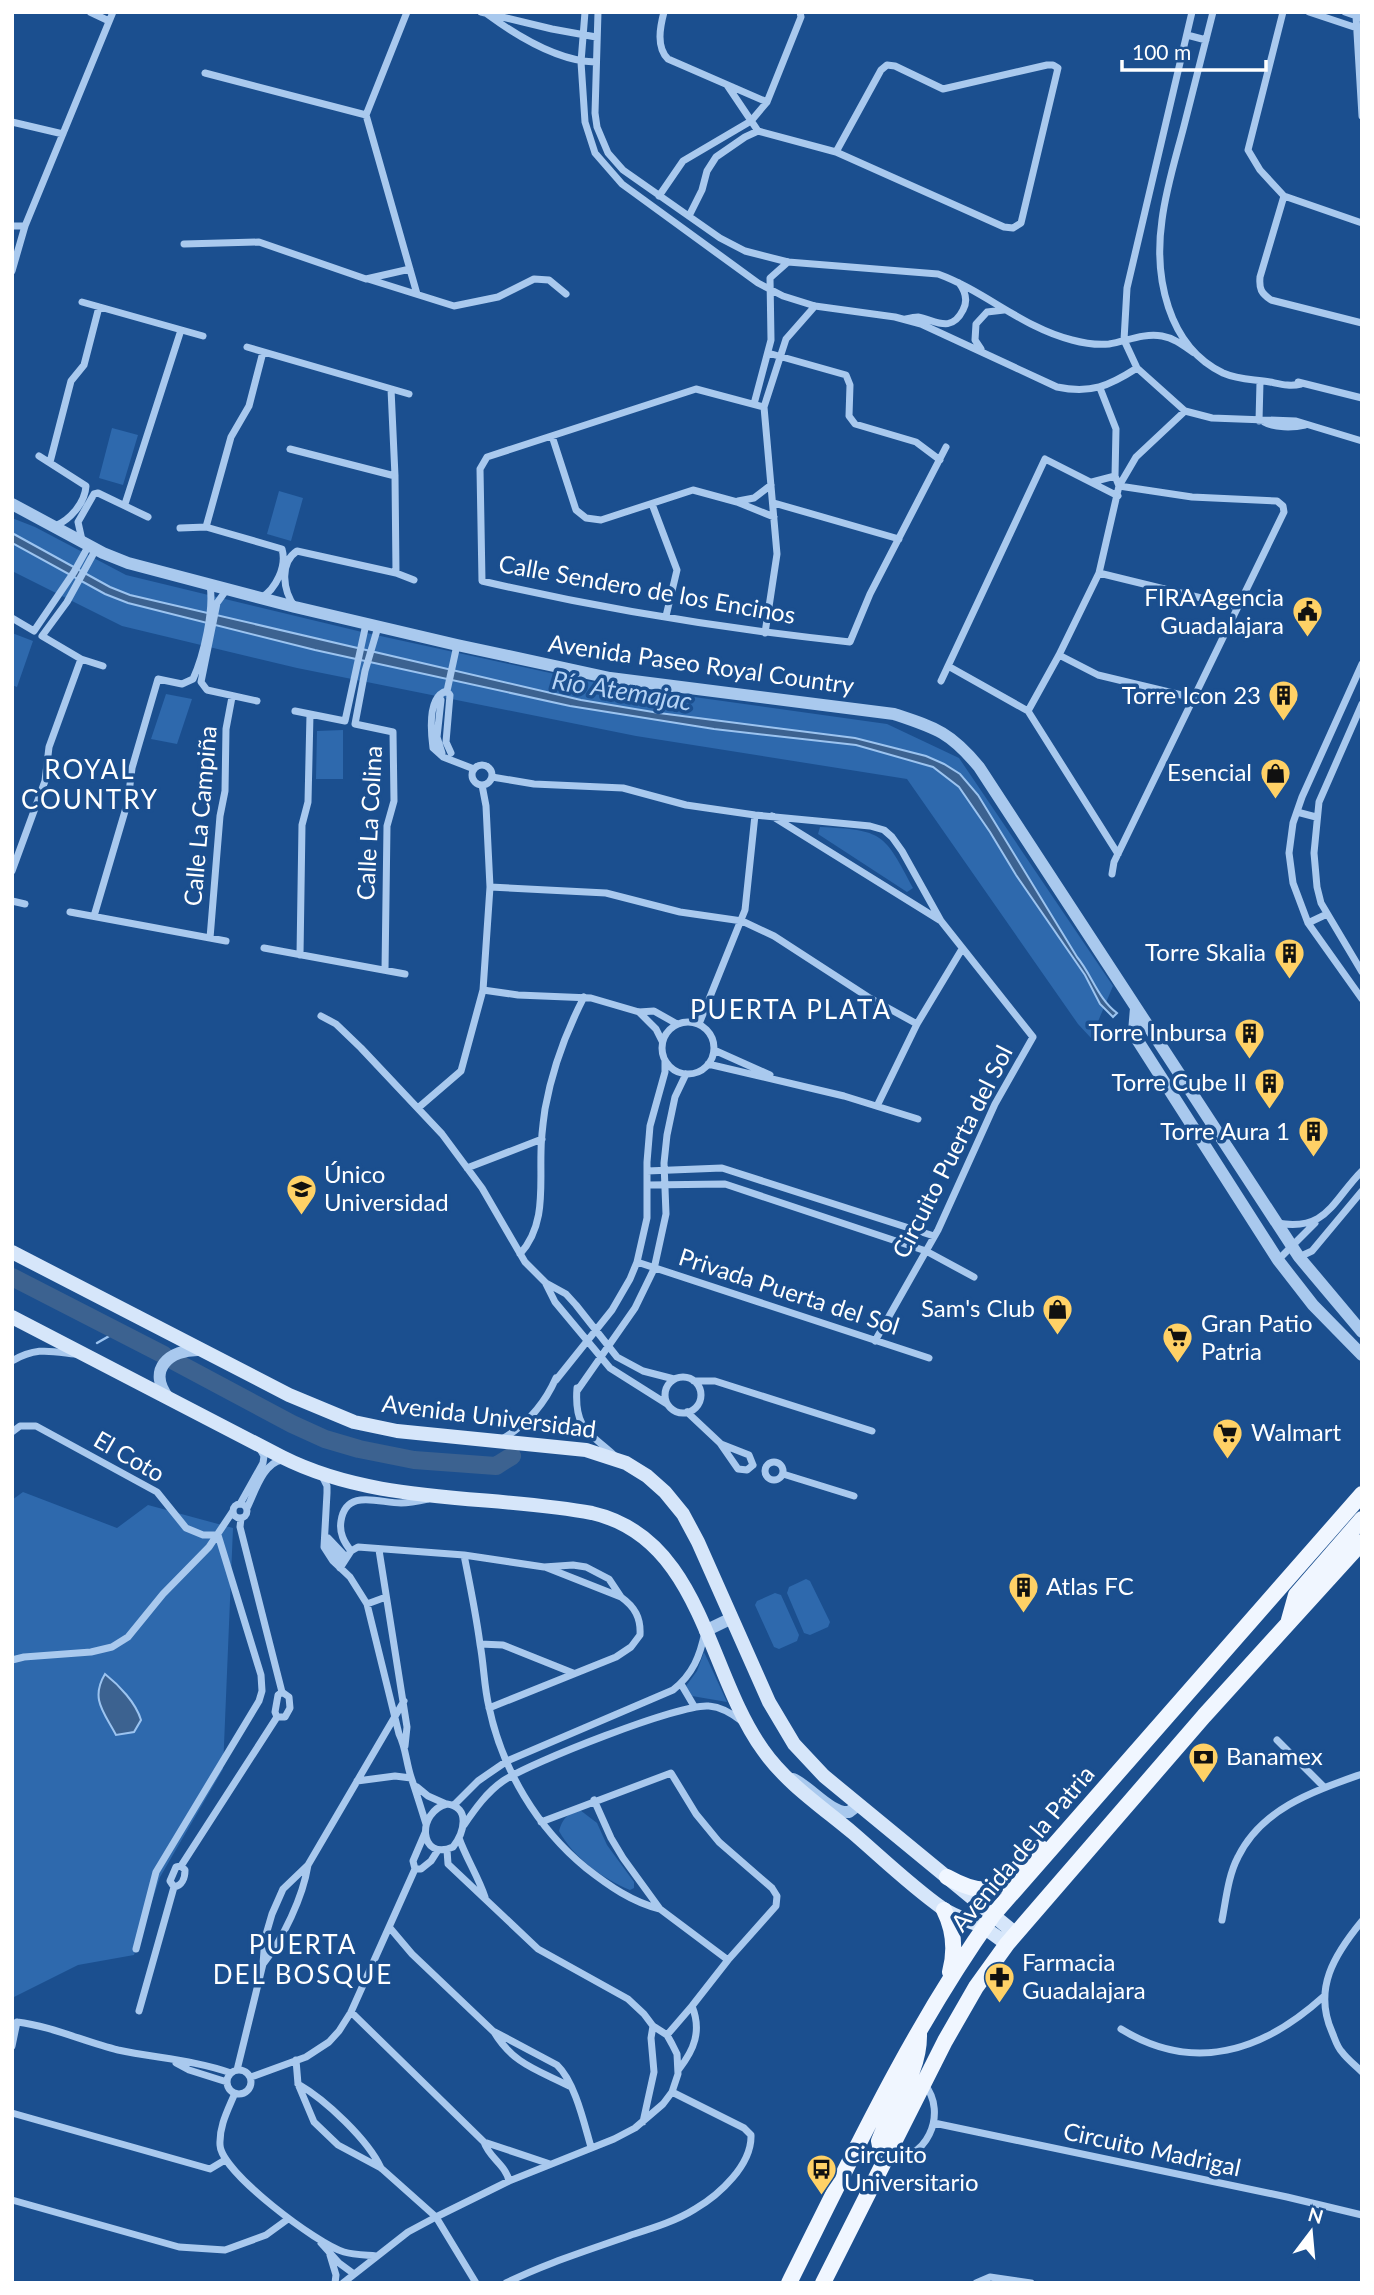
<svg xmlns="http://www.w3.org/2000/svg" width="1374" height="2295" font-family="Lato,sans-serif">
<style>
.green{fill:#2e69ad}
.water{fill:#3c6290;stroke:#9cc4f0;stroke-width:2}
.lines{fill:none;stroke-linecap:round;stroke-linejoin:round}
.stream{stroke:#9cc4f0;stroke-width:2.5}
.river{stroke:#3c6290;stroke-width:18}
.minor{stroke:#a9c9ee;stroke-width:7}
.tertiary{stroke:#a9c9ee;stroke-width:12}
.secondary{stroke:#d6e6fa;stroke-width:14}
.primary{stroke:#f0f6ff;stroke-width:16}
.labels{text-anchor:middle;stroke-width:7;stroke-linejoin:round;paint-order:stroke}
.street-label{font-size:24px;fill:#fff;stroke:#1b4f8f}
.poi-label{font-size:24px;fill:#fff;stroke:#1b4f8f;text-anchor:end}
.water-label{font-size:26px;font-style:italic;fill:#b5d3f5;stroke:#1b4f8f}
.neighbourhood-label{font-size:26px;letter-spacing:2px;fill:#fff;stroke:#1b4f8f}
</style>
<rect width="100%" height="100%" fill="#1b4f8f"/>
<path class="green" d="M112 428 138 435 123 485 99 478Z
M279 491 303 498 291 541 267 534Z
M12 518 35 527 126 575 362 632 601 684 887 724 959 758 1113 986 1091 1038 1078 1024 907 779 636 736 297 668 122 626 12 571Z
M12 633 33 641 17 687 12 685Z
M166 694 192 699 177 744 151 739Z
M343 730V779H316L317 731Z
M820 827C883 830 884 833 913 888L907 892 818 834Z
M23 1492 117 1528 148 1505 233 1528 223 1769 160 1877 134 1955 78 1965 12 1998V1500Z
M806 1579 810 1581 830 1622 828 1627 810 1635 804 1633 787 1593 789 1587Z
M775 1593 781 1595 799 1635 797 1641 779 1649 774 1647 755 1605 757 1601Z
M704 1652 727 1702 692 1696 686 1686 697 1671Z
M580 1810 597 1823 607 1845 634 1882V1888L630 1890C602 1878 574 1858 559 1831 563 1818 567 1814 580 1810Z"/>
<path class="water" d="M12 533 110 587 130 595 581 700 659 713 855 738 926 756 944 764 960 774 978 795 1077 957C1092 975 1098 999 1117 1013L1113 1017 1100 1004 1085 975 1016 875 990 832 959 787 933 767 856 745 714 729 570 706 315 650 128 603 105 594 12 543Z
M105 1674C119 1685 136 1703 141 1720L134 1732 116 1735C104 1712 90 1699 105 1674Z"/>
<g class="lines">
<path class="stream" d="M97 1343 118 1331"/>
<path class="river" d="M12 1277 164 1355
M174 1361 292 1424 325 1439 359 1449 414 1460 496 1466 512 1456"/>
<path class="minor" d="M90 12 109 21
M407 12 366 115 417 294
M481 12 552 29 596 37
M585 12 581 62 585 122 595 153 622 184 758 283 783 296 815 306 895 317 921 324 1057 387C1091 394 1109 386 1137 368
M598 12 595 113 597 127 608 153 623 170 720 238 745 251 788 262 938 274C985 291 1023 328 1072 340 1083 343 1098 345 1109 344 1127 341 1143 333 1162 336 1174 338 1184 346 1194 353
M664 12C660 27 656 47 668 59L767 102
M1192 12 1127 288 1124 340 1137 368 1185 411 1212 418 1296 421 1362 441
M1213 12C1203 50 1194 88 1184 126 1176 157 1166 188 1162 220 1154 276 1167 346 1223 373 1239 380 1253 379 1270 382 1280 384 1290 387 1301 384
M1283 12 1248 150 1260 170 1284 196 1362 223
M1309 12 1357 28
M1345 12 1362 18
M487 14C517 36 557 61 595 62
M1356 16 1362 116
M1187 35 1206 40
M205 73 366 115
M727 85 758 131 836 152 1004 227 1013 228 1021 223 1058 68 1053 65H1047L943 89 895 66 887 65 881 70 836 152
M12 122 63 134
M659 196 683 161 751 121 767 102 801 17 800 12
M1284 196 1260 277C1259 289 1261 293 1271 300L1362 323
M689 216 702 190 707 171 716 157 745 137 758 131
M12 226H25
M184 244 259 242 366 279 410 269
M12 271 25 226 113 12
M368 279 454 306 498 297 534 279 549 280 566 294
M82 302 203 336
M906 319C910 318 914 317 918 317 935 320 951 334 963 310 968 301 965 291 959 283
M247 347 409 394
M981 349 975 340 976 324 987 312 1004 310
M768 353 846 375 850 385 849 416 855 424 916 442 940 460
M1298 382 1362 398
M1100 388 1116 429 1115 476 1119 486
M391 389 395 476 396 573
M754 404 771 340 770 278 788 262
M764 407 696 389 487 457 480 469 482 581C602 609 726 629 850 642L870 594 946 447
M1259 421 1260 382
M1264 422C1274 428 1293 428 1305 425
M552 436 576 510 586 518 601 520 693 490 737 502 774 517
M290 449 395 476
M39 456 86 486C85 503 70 520 55 526
M50 462 71 381 84 365 99 307
M1092 482 1115 476
M738 501 754 498 771 485
M774 503 899 539
M125 504 181 330
M652 504 677 570 666 616
M206 527 231 437 249 406 263 352
M180 528 206 527 282 549C287 566 276 589 261 598
M82 540 78 522 94 494 98 493 148 517
M96 549 67 602 42 636 81 659 103 666
M1099 573 1238 607
M227 589 217 603 201 682 207 690 257 701
M295 607C283 591 279 563 297 551L396 573 414 580
M12 618 34 631 74 572 89 545
M378 627 365 671 355 724 393 732 394 801 387 826 385 970
M765 633 777 554 764 407 786 339 815 306
M1059 655 1098 675 1194 698
M1362 664 1302 797 1293 823 1289 853 1293 883 1308 923 1362 999
M948 666 1028 711 1118 854
M941 681 1045 459 1118 496
M447 691C427 696 431 733 433 748L443 757 474 769
M441 700 437 737 442 753
M1362 704 1319 802 1314 853 1317 887 1321 903 1362 972
M295 711 345 721 366 624
M1028 711 1059 655 1099 573 1119 486 1136 457 1185 411
M451 753 446 742 450 695 447 691 457 645
M472 775a10 10 0 1 1 20 0a10 10 0 1 1-20 0Z
M492 777 534 784 623 788 686 805 755 815 870 826 884 830 892 837 902 851 941 921 1033 1037 995 1104 938 1230 875 1341
M1297 812 1316 817
M772 816 941 921
M12 871 45 781 49 747 81 659
M1112 874 1114 862 1284 512 1283 506 1277 501 1192 497 1119 486
M490 887 606 893 680 912 742 921 774 936 868 997 917 1024
M12 901 25 904
M70 912 226 941
M94 916 128 801 132 768 158 679 182 684 193 679C204 655 214 610 210 585
M1308 923 1327 914
M210 938 220 816 225 791 226 729 232 697
M264 948 405 974
M300 955 302 825 308 802 310 714
M483 990 518 995 591 998 639 1012 654 1011 677 1024
M639 1012 656 1029 662 1041
M321 1016 336 1024 361 1048 442 1134 482 1188 525 1262 546 1283 566 1294 576 1305 617 1357 643 1371 674 1379
M662 1048a26 26 0 1 1 52 0a26 26 0 1 1-52 0Z
M699 1024 745 910 755 815
M714 1050 770 1075
M708 1064 844 1096 918 1119
M877 1106 917 1024 962 949
M418 1108 461 1071 483 990 490 887 486 806 482 785
M467 1168 542 1139
M647 1171 722 1168 934 1236
M648 1185 725 1184 926 1251 974 1277
M1277 1223C1327 1232 1332 1201 1362 1171
M520 1254C546 1225 540 1188 541 1152 541 1137 543 1123 545 1109 552 1070 566 1032 584 997
M1299 1257 1312 1251 1362 1191
M1278 1260 1315 1223
M637 1262 929 1358
M546 1284 555 1302 610 1368 667 1404
M12 1361C36 1347 49 1351 75 1354
M665 1395a18 18 0 1 1 36 0a18 18 0 1 1-36 0Z
M556 1380 612 1310 630 1279 637 1262 647 1218V1162L650 1126 665 1072V1061
M694 1381H715L872 1431
M577 1388C574 1427 587 1431 614 1455
M577 1391 635 1308 654 1269 666 1214 664 1163 667 1135 675 1097 686 1074
M687 1412 720 1443 738 1469 747 1470 753 1465
M12 1432 20 1426H36L157 1492 186 1528 203 1535H218L261 1675 262 1691 259 1701 156 1872 136 1949
M502 1439C526 1425 545 1403 556 1378
M721 1444 749 1455 753 1465
M765 1471a9 9 0 1 1 18 0a9 9 0 1 1-18 0Z
M783 1474 854 1496
M322 1476 327 1486V1493L324 1547 333 1561 350 1577 367 1604 399 1734C406 1748 406 1762 411 1777 416 1792 421 1808 426 1824
M233 1511a7 7 0 1 1 14 0a7 7 0 1 1-14 0Z
M240 1504 263 1463 264 1456 260 1449
M247 1508C255 1492 263 1463 282 1460
M241 1518 240 1527 282 1692
M328 1538 346 1557
M326 1539 333 1553 342 1563
M379 1550 407 1727 405 1746
M351 1551C344 1542 339 1533 341 1521 346 1488 379 1503 401 1503 410 1503 419 1501 428 1499
M464 1555C470 1585 476 1614 480 1644 484 1665 484 1687 489 1707 502 1769 537 1828 586 1868 609 1886 632 1902 660 1909L728 1960
M340 1568 351 1551 358 1547 464 1555 544 1567 573 1565 586 1567 609 1579 621 1597
M367 1604 386 1597
M480 1644 503 1645 573 1673
M12 1660 24 1657 91 1652 112 1647 128 1637 163 1594 209 1547 233 1511
M681 1684 694 1706
M489 1708 616 1657 631 1647 640 1635C641 1618 635 1607 621 1597L545 1567
M277 1717H285L290 1708 289 1697 282 1692
M277 1717 275 1712 278 1695 282 1692
M1277 1740 1324 1787
M357 1781 395 1776 411 1778
M417 1787 428 1796 446 1804
M594 1800 611 1838 623 1858 660 1909
M447 1804C471 1807 464 1833 453 1847 419 1862 416 1812 447 1804Z
M454 1805 478 1781 507 1761 673 1690C693 1674 700 1656 705 1632
M541 1822 671 1773 696 1814 719 1842 772 1888 777 1896 776 1906 728 1960 692 2006 667 2035
M464 1825C475 1809 487 1792 503 1781 529 1763 681 1703 709 1706 722 1707 733 1714 743 1722
M459 1838C466 1858 478 1876 485 1897
M415 1869H421L431 1861 438 1850
M174 1887C182 1886 185 1878 185 1870L181 1866
M1222 1920C1226 1900 1228 1876 1238 1857 1262 1808 1314 1791 1362 1774
M1362 1921C1334 1955 1313 1989 1332 2032 1335 2039 1337 2047 1342 2052 1347 2059 1355 2065 1362 2072
M390 1928 412 1954 494 2032C513 2064 538 2070 569 2086
M263 1964C283 1939 303 1897 308 1865L404 1701
M139 2011 174 1887 170 1881 176 1867 181 1866 277 1717
M351 2012 484 2142C489 2158 506 2165 509 2181
M17 2022C51 2026 85 2042 118 2050 155 2058 195 2060 231 2073
M1121 2029C1194 2074 1263 2051 1323 1997
M495 2032 557 2065C575 2082 584 2123 591 2147
M12 2046 17 2022
M296 2060 298 2084 314 2122 338 2145 381 2168 436 2217 476 2283
M176 2063 189 2070 227 2082
M679 2069C694 2050 702 2031 692 2006
M227 2082a12 12 0 1 1 24 0a12 12 0 1 1-24 0Z
M237 2070 263 1964 265 1938 272 1914 283 1889 308 1865
M251 2077 306 2057 329 2042 339 2031 351 2012 415 1869 413 1861 425 1833
M298 2084C326 2100 368 2140 381 2168
M235 2093C228 2110 219 2126 220 2145 221 2172 317 2244 344 2252 354 2255 366 2255 376 2256
M12 2113 210 2169 225 2160
M643 2122 654 2072 651 2038 653 2026
M934 2123 1287 2197 1362 2215
M484 2142 550 2164
M886 2156C926 2166 949 2112 924 2084
M12 2200 179 2247 225 2250 266 2235 288 2219
M321 2243 339 2263 354 2274
M330 2255 336 2275 335 2283
M343 2283 408 2232 436 2217 509 2181 614 2139 635 2128 663 2104 672 2092 678 2074 677 2054 672 2044 667 2035 653 2026 644 2014 628 1999 538 1949 448 1864 447 1850
M506 2283C546 2263 589 2250 631 2235 653 2228 676 2221 695 2209 719 2195 752 2165 751 2135L744 2128 672 2092
M976 2283 990 2277 1031 2283"/>
<path class="tertiary" d="M12 504 103 553 128 563 295 607 457 645 610 678 894 714C936 728 950 732 979 767L1299 1257 1362 1332
M1136 1008 1134 1032 1138 1041 1278 1260 1313 1305 1362 1355
M169 1399C146 1370 169 1349 200 1350
M705 1631 732 1618
M793 1779C811 1787 831 1814 849 1812L858 1805"/>
<path class="secondary" d="M12 1252 289 1395 354 1422 397 1431 586 1450 626 1463 647 1476 665 1492 683 1514 698 1542 769 1702 794 1744 824 1776 1016 1934
M12 1317 282 1457C377 1505 489 1494 592 1513 702 1538 707 1673 763 1750 786 1783 822 1807 853 1833 882 1858 911 1886 942 1908 953 1916 968 1920 981 1926 990 1931 998 1938 1007 1944"/>
<path class="primary" d="M1289 1620 1296 1595 1362 1519
M947 1877C1003 1908 1003 1875 1040 1847
M944 1910C954 1930 956 1950 950 1972
M886 2156 881 2151 879 2141C892 2105 920 2073 919 2034
M789 2283C852 2157 911 2030 993 1915L1362 1494
M823 2283 945 2041 976 1987 1007 1944 1204 1716 1362 1542"/>
</g>
<defs>
<symbol id="civic-pin" viewBox="-11 -11 22 30"><path d="M0 17L-7.5 6A9.5 9.5 0 1 1 7.5 6Z" fill="#ffd166" stroke="#1b4f8f"/><path d="M-.6-6.5H3V-4.5H.6V-3L4-1V1h2V6H-6V1h2V-1L-.6-3ZM-1.2 2.5V6h2.4V2.5Z" fill="#111"/></symbol>
<symbol id="building-pin" viewBox="-11 -11 22 30"><path d="M0 17L-7.5 6A9.5 9.5 0 1 1 7.5 6Z" fill="#ffd166" stroke="#1b4f8f"/><path d="M-4-6H4V6H1V3H-1V6H-4ZM-2.5-4.3h1.7v1.8h-1.7ZM.8-4.3h1.7v1.8H.8ZM-2.5-1h1.7V.8h-1.7ZM.8-1h1.7V.8H.8Z" fill="#111"/></symbol>
<symbol id="shop-pin" viewBox="-11 -11 22 30"><path d="M0 17L-7.5 6A9.5 9.5 0 1 1 7.5 6Z" fill="#ffd166" stroke="#1b4f8f"/><path d="M-5-2.5h2.3a2.7 3.5 0 0 1 5.4 0H5L5.5 6h-11ZM-1.5-2.5h3a1.5 2.3 0 0 0-3 0Z" fill="#111"/></symbol>
<symbol id="university-pin" viewBox="-11 -11 22 30"><path d="M0 17L-7.5 6A9.5 9.5 0 1 1 7.5 6Z" fill="#ffd166" stroke="#1b4f8f"/><path d="M0-5L7-2L0 1L-7-2ZM-4 1L0 2.5L4 1V4Q0 6-4 4Z" fill="#111"/></symbol>
<symbol id="supermarket-pin" viewBox="-11 -11 22 30"><path d="M0 17L-7.5 6A9.5 9.5 0 1 1 7.5 6Z" fill="#ffd166" stroke="#1b4f8f"/><path d="M-6-5.5h2.5l.6 2H6L4.5 2H-2.5L-4.4-4H-6ZM-1.5 3.2a1.3 1.3 0 1 0 .1 0ZM3 3.2a1.3 1.3 0 1 0 .1 0Z" fill="#111"/></symbol>
<symbol id="bank-pin" viewBox="-11 -11 22 30"><path d="M0 17L-7.5 6A9.5 9.5 0 1 1 7.5 6Z" fill="#ffd166" stroke="#1b4f8f"/><path d="M-6-4H6V4H-6ZM0-2.3a2.3 2.3 0 1 0 0 4.6a2.3 2.3 0 1 0 0-4.6Z" fill="#111"/></symbol>
<symbol id="pharmacy-pin" viewBox="-11 -11 22 30"><path d="M0 17L-7.5 6A9.5 9.5 0 1 1 7.5 6Z" fill="#ffd166" stroke="#1b4f8f"/><path d="M-2-6h4v4h4v4h-4v4h-4v-4h-4v-4h4Z" fill="#111"/></symbol>
<symbol id="bus-pin" viewBox="-11 -11 22 30"><path d="M0 17L-7.5 6A9.5 9.5 0 1 1 7.5 6Z" fill="#ffd166" stroke="#1b4f8f"/><path d="M-5-6H5V4H4V6H2V4H-2V6H-4V4H-5ZM-3.5-4V0h7V-4ZM-3.5 1.2v1.5H-2V1.2ZM2 1.2v1.5H3.5V1.2Z" fill="#111"/></symbol>
</defs>
<g fill-rule="evenodd">
<use href="#civic-pin" x="1290" y="594" width="35" height="47"/>
<use href="#building-pin" x="1266" y="678" width="35" height="47"/>
<use href="#shop-pin" x="1258" y="756" width="35" height="47"/>
<use href="#building-pin" x="1272" y="936" width="35" height="47"/>
<use href="#building-pin" x="1232" y="1016" width="35" height="47"/>
<use href="#building-pin" x="1252" y="1066" width="35" height="47"/>
<use href="#building-pin" x="1296" y="1114" width="35" height="47"/>
<use href="#university-pin" x="284" y="1172" width="35" height="47"/>
<use href="#shop-pin" x="1040" y="1292" width="35" height="47"/>
<use href="#supermarket-pin" x="1160" y="1320" width="35" height="47"/>
<use href="#supermarket-pin" x="1210" y="1416" width="35" height="47"/>
<use href="#building-pin" x="1006" y="1570" width="35" height="47"/>
<use href="#bank-pin" x="1186" y="1740" width="35" height="47"/>
<use href="#pharmacy-pin" x="982" y="1960" width="35" height="47"/>
<use href="#bus-pin" x="804" y="2152" width="35" height="47"/>
</g>
<g class="labels">
<g class="street-label">
<text transform="translate(647 590) rotate(10)" y="8">Calle Sendero de los Encinos</text>
<text transform="translate(701 665) rotate(8)" y="8">Avenida Paseo Royal Country</text>
<text transform="translate(201 816) rotate(-85)" y="8">Calle La Campiña</text>
<text transform="translate(370 823) rotate(-87)" y="8">Calle La Colina</text>
<text transform="translate(953 1152) rotate(-63)" y="8">Circuito Puerta del Sol</text>
<text transform="translate(789 1292) rotate(18)" y="8">Privada Puerta del Sol</text>
<text transform="translate(489 1417) rotate(7)" y="8">Avenida Universidad</text>
<text transform="translate(129 1457) rotate(30)" y="8">El Coto</text>
<text transform="translate(1023 1849) rotate(-50)" y="8">Avenida de la Patria</text>
<text transform="translate(1152 2150) rotate(12)" y="8">Circuito Madrigal</text>
</g>
<g class="poi-label">
<text x="1284" y="606">FIRA Agencia<tspan x="1284" dy="28">Guadalajara</tspan></text>
<text x="1261" y="704">Torre Icon 23</text>
<text x="1252" y="781">Esencial</text>
<text x="1266" y="961">Torre Skalia</text>
<text x="1227" y="1041">Torre Inbursa</text>
<text x="1247" y="1091">Torre Cube II</text>
<text x="1290" y="1140">Torre Aura 1</text>
<text x="324" y="1183" text-anchor="start">Único<tspan x="324" dy="28">Universidad</tspan></text>
<text x="1035" y="1317">Sam's Club</text>
<text x="1201" y="1332" text-anchor="start">Gran Patio<tspan x="1201" dy="28">Patria</tspan></text>
<text x="1251" y="1441" text-anchor="start">Walmart</text>
<text x="1046" y="1595" text-anchor="start">Atlas FC</text>
<text x="1226" y="1765" text-anchor="start">Banamex</text>
<text x="1022" y="1971" text-anchor="start">Farmacia<tspan x="1022" dy="28">Guadalajara</tspan></text>
<text x="844" y="2163" text-anchor="start">Circuito<tspan x="844" dy="28">Universitario</tspan></text>
</g>
<g class="water-label">
<text transform="translate(622 691) rotate(9)" y="9">Río Atemajac</text>
</g>
<g class="neighbourhood-label">
<text x="90" y="779">ROYAL<tspan x="90" dy="30">COUNTRY</tspan></text>
<text x="791" y="1019">PUERTA PLATA</text>
<text x="303" y="1954">PUERTA<tspan x="303" dy="30">DEL BOSQUE</tspan></text>
</g>
</g>
<rect width="1374" height="2295" fill="none" stroke="#ffffff" stroke-width="28"/>
<g transform="translate(1311 2232) rotate(16)" stroke="#1b4f8f" stroke-width="5" paint-order="stroke">
<path d="M0-5L12 26L0 18L-12 26Z" fill="#ffffff"/>
<text y="-10" font-size="19" font-weight="bold" text-anchor="middle" fill="#ffffff">N</text>
</g>
<path d="M1122 60v10h144v-10" fill="none" stroke="#ffffff" stroke-width="3.5"/>
<text x="1132" y="60" font-size="21" fill="#ffffff" stroke="#1b4f8f" stroke-width="5" paint-order="stroke">100 m</text>
</svg>
